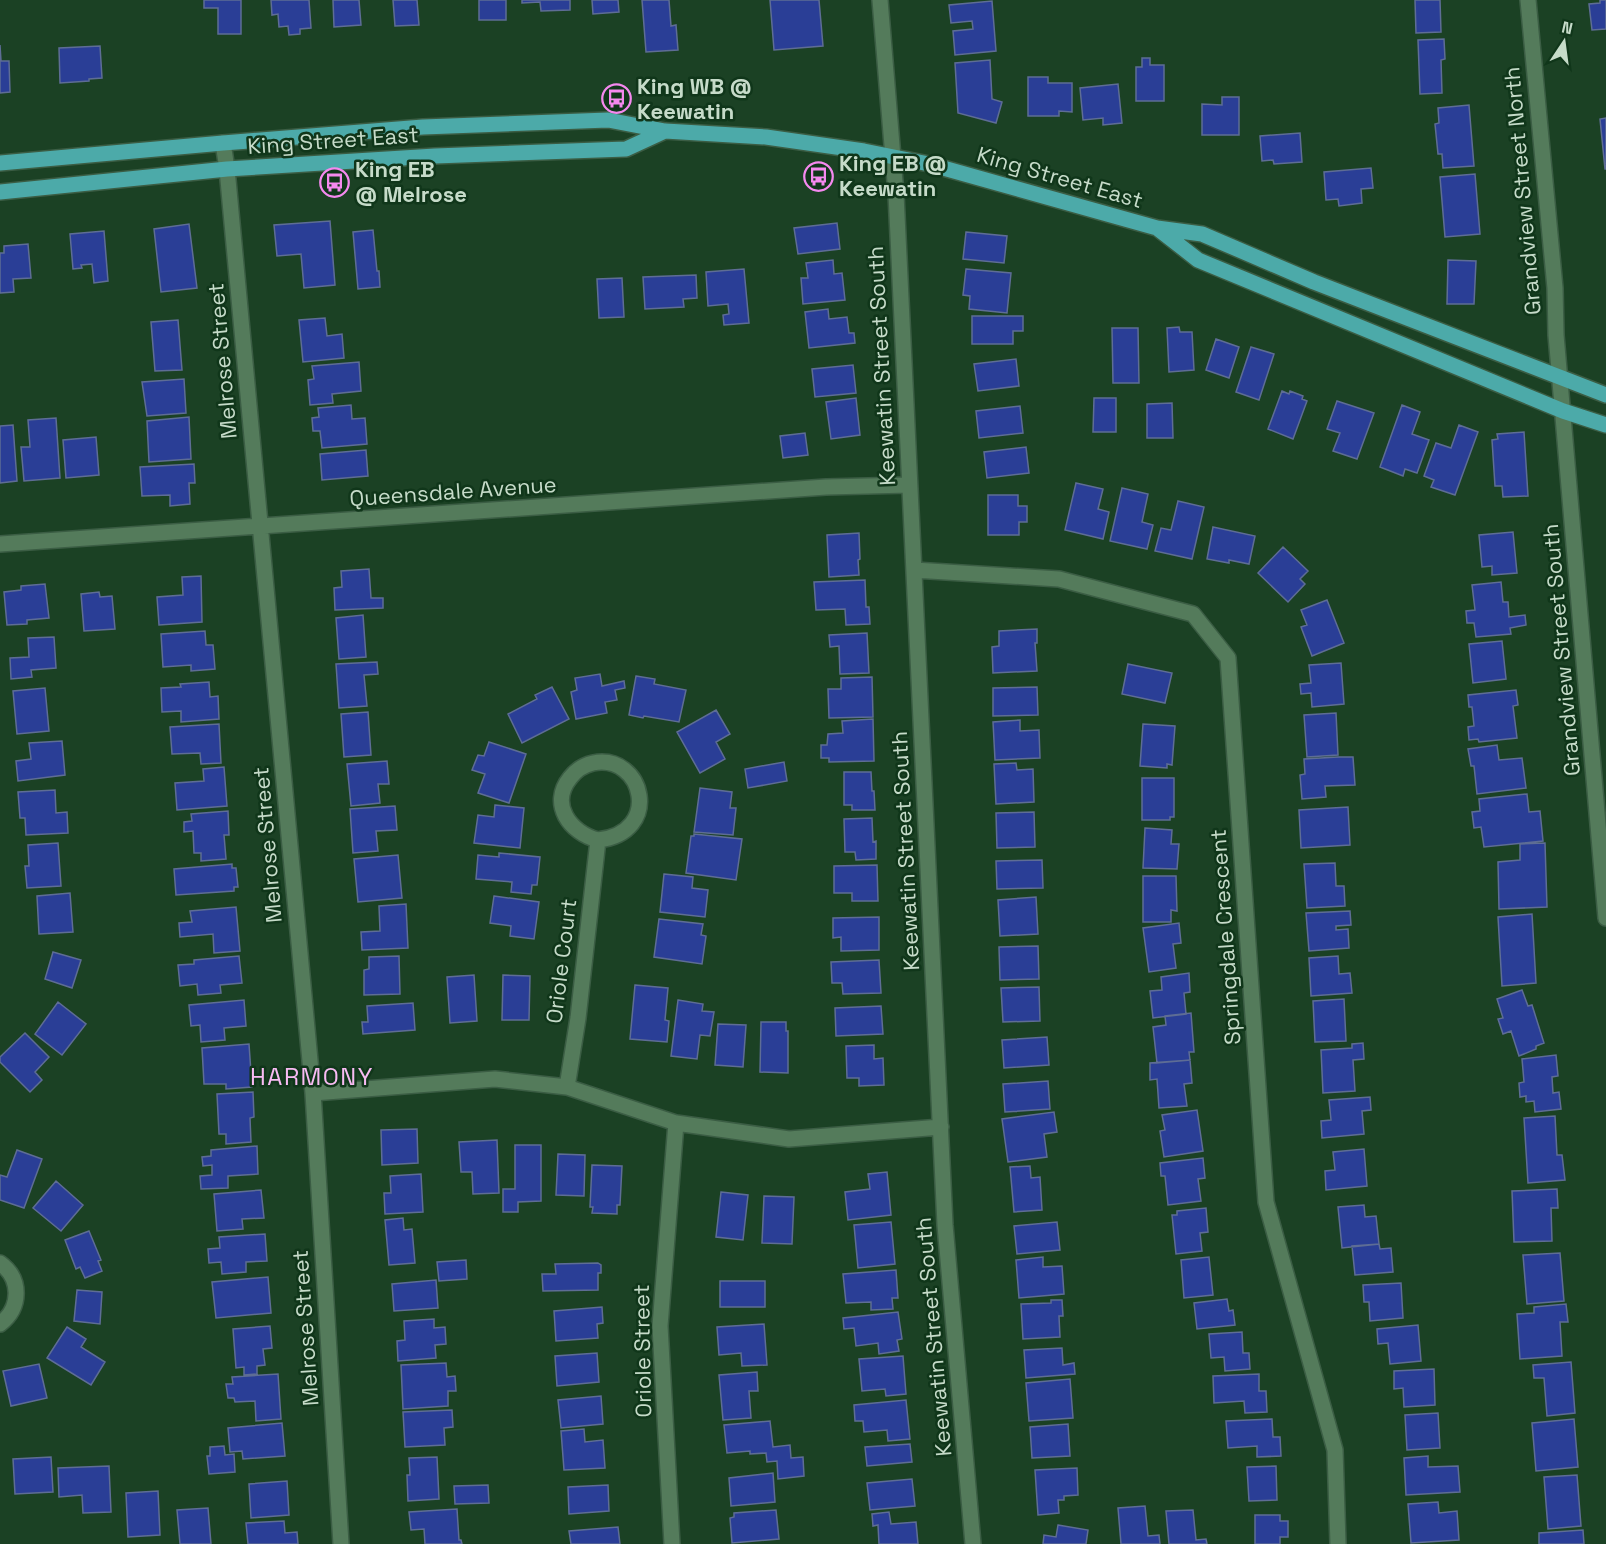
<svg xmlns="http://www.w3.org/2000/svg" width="1606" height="1544" font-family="'Space Grotesk',sans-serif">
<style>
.building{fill:#2a3e96;stroke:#5e6d95;stroke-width:1.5}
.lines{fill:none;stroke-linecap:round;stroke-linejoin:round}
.minor-casing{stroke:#3b5d44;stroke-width:18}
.major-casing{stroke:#3b5d44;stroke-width:18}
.minor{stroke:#547b5b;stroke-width:15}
.major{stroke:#4caaa9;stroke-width:15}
.labels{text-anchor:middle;stroke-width:5;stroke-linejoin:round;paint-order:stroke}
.poi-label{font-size:22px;font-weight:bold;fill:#c6dbc9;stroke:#10361a;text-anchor:start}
.street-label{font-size:22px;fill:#c6dbc9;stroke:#10361a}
.neighbourhood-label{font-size:24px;letter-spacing:1.5px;fill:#f8bbf3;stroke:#10361a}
</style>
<rect width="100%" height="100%" fill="#1b4124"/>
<path class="building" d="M204 0H241V34H218V8H204Z
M271 0H309L311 28 300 29V34L289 35 288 26 279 27 278 14 272 15Z
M333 0H359L361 25 334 27Z
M393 0H417L419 25 395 26Z
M479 0H506V20H479Z
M522 0H570V10L541 11 540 2 522 3Z
M592 0H618L619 12 593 14Z
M642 0H669L671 26 676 25 678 50 646 52Z
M770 0H819L823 46 774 50Z
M1415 0H1440L1441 32 1416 33Z
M1600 0H1606V29L1592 30 1589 4 1600 3Z
M992 1 996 51 955 55 953 31 973 29 972 21 951 23 949 5Z
M1444 39 1445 59 1441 60 1442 93 1420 94 1418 40Z
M0 45 1 61H9L10 92 0 93Z
M100 46 102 78 89 79V81L60 83 59 48Z
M1142 58H1150V65H1164V101H1136V67H1142Z
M990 60 992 99 1002 102 996 123 958 113 955 63Z
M1028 77H1048V83H1072V112L1059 111V116H1028Z
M1118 84 1122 123 1103 125V118L1083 120 1080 88Z
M1222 97H1239V135H1202V104L1222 105Z
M1469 105 1474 166 1443 168 1442 154H1438L1435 124 1439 123 1438 108Z
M1606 118V169H1605L1600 119Z
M1300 133 1302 162 1274 164 1273 160 1262 161 1260 136Z
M1371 168 1373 188 1361 189 1362 203 1339 206 1338 199 1326 200 1324 172Z
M1475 174 1480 234 1445 237 1440 177Z
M330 221 335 285 304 288 301 254 277 256 274 225Z
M837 223 840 249 798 254 794 228Z
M189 224 197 288 161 292 154 229Z
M373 230 377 271H379L380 287 358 289 353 232Z
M104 231 108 281 94 283 92 264 81 265 82 268 73 269 70 234Z
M966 232 1007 236 1004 263 963 259Z
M28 244 31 278 13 279 14 292 0 293V253H4V246Z
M833 260 834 274 842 273 845 300 803 304 801 278H808L806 263Z
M1448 260 1476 261 1474 304H1447Z
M744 269 749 323 724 325 723 315 729 314 728 304 708 306 706 272Z
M966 269 1011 273 1007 313 969 309 970 296 963 295Z
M696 275 697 298 683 299 684 307 645 309 643 277Z
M622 278 624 317 599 318 597 279Z
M828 309 829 319 847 317 849 333H854L855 343 809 348 805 312Z
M972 316H1023V331H1013V344H972Z
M325 318 327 336 342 334 344 358 303 362 299 320Z
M178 320 182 370 155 371 151 322Z
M1179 327 1180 332H1192L1194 370 1169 372 1167 328Z
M1112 328H1138L1139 383H1113Z
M1216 339 1239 347 1229 378 1206 370Z
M1251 347 1274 354 1259 400 1236 392Z
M1016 359 1019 386 978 391 974 364Z
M359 362 361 391 332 394 333 403 310 405 308 380 314 379 312 366Z
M853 365 856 393 815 397 812 369Z
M184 379 186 413 147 416 142 382Z
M1282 391 1289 394 1290 391 1303 396 1302 399 1307 401 1293 439 1268 429Z
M856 398 860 435 831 439 826 402Z
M1094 398H1116V432H1093Z
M1337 401 1374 413 1357 459 1333 451 1340 433 1327 429Z
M1172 403 1173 438H1147V404Z
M351 405 352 419 365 418 367 444 322 448 320 431H313L312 418 319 417 318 408Z
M1402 405 1420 412 1412 434 1429 440 1417 473 1405 469 1403 476 1380 467Z
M1020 406 1023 433 979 438 976 411Z
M189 417 191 459 149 462 147 421Z
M56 418 60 478 24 481 21 447H30L28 420Z
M13 425 17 481 0 483V426Z
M1459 425 1478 432 1455 495 1431 487 1434 480 1424 476 1436 443 1451 448Z
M1524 432 1528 496 1503 497 1502 486H1495L1492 440 1498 439 1497 434Z
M805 433 808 455 783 458 780 436Z
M96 437 99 475 66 478 63 440Z
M1026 447 1029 473 987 478 984 452Z
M366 450 368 476 322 480 320 454Z
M194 464 195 483H189L190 504 170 506V495L142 496 140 467Z
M1076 483 1103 489 1098 509 1109 512 1103 539 1065 530Z
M1122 488 1148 494 1142 522 1153 525 1147 549 1110 541Z
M988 495H1018V506H1027V522H1019V535H988Z
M1178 501 1204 507 1192 559 1155 551 1161 528 1171 530Z
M1213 527 1255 536 1249 564 1229 560V563L1207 559Z
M1513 532 1517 573 1492 575V566L1482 567 1479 535Z
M859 533 860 559 858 560 859 575 829 577 827 535Z
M1283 547 1308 571 1300 579 1305 584 1288 602 1258 573Z
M369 569 371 598H383V608L335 610 334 588 342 587 341 571Z
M201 576 202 622 159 625 157 597 183 595 182 577Z
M865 580 866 607H869L870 624 846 625 845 609 816 610 814 582Z
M1501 582 1503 602H1508L1509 617 1525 615 1526 625 1510 628 1511 634 1476 637 1474 623H1467L1466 611 1475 610 1472 585Z
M45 584 49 618 27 620V624L7 625 4 592 21 590V586Z
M99 592 100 597 112 596 115 629 84 631 81 594Z
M1327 600 1344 643 1312 656 1301 627 1307 625 1301 610Z
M363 615 366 657 339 659 336 618Z
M1037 629V643H1035L1037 671 993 673 992 647 999 646V631Z
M205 631 206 645H213L215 669 191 671V665L163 667 161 634Z
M867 633 869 673 840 674 839 646 830 647 829 635Z
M54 637 56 668 31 670 32 677 11 679 10 658 29 657 28 638Z
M1502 641 1506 679 1473 683 1469 644Z
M377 662 378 674 364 675 367 706 339 708 336 664Z
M1341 663 1344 704 1312 707 1311 693 1301 694 1300 684 1311 683 1309 665Z
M1128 664 1172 673 1165 703 1122 694Z
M600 674 602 686 624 681 625 688 615 690 617 700 605 702 607 713 576 719 571 692 577 690 575 678Z
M636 676 655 679 654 684 686 690 679 722 644 716 643 718 629 715Z
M872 677 873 717 829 718 828 689H841V678Z
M209 682 210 697 218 696 219 719 181 722V711L162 712 161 688 181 687 180 684Z
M552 687 569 719 522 743 508 714 537 699 535 695Z
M1037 687 1038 715 993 716V688Z
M45 688 49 731 17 734 13 691Z
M1516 690 1518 705 1513 706 1517 738 1479 742 1478 739 1469 740 1468 727 1474 726 1472 707H1469L1468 695Z
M716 710 730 734 716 742 725 759 700 773 677 732Z
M368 712 371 755 344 757 341 714Z
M1336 713 1338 755 1307 757 1304 715Z
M873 719 874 761 829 762V758H821V745H827L828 734 843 733 842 721Z
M1020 720V731L1039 730 1040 758 995 760 993 722Z
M219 724 221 763 201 764 200 753 172 754 170 727Z
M1143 724 1175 726 1172 765 1167 764V768L1140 766Z
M62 741 65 775 18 781 16 761 31 759 29 743Z
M489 742 526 754 509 803 478 793 485 774 472 770 478 755 484 756Z
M1497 745 1499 760 1522 758 1526 788 1477 794 1474 766H1471L1468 749Z
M1338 757H1353L1355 785 1325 786 1326 797 1302 799 1300 775 1305 774 1304 759Z
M387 761 389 784H378L380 803 351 806 347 764Z
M784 762 787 781 748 788 745 769Z
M1016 763 1017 770 1033 769 1034 802 996 804 994 764Z
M224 767 227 806 177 810 175 783 204 781 203 769Z
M844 772H871L872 791H874L875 810H852V805H844Z
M1142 778H1174V817H1170V820H1142Z
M700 788 732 792 730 808H736L733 835 694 832Z
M55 790 56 813 67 812 68 833 26 835 25 818H20L18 792Z
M1527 794 1529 812 1540 811 1543 841 1484 847 1481 827 1474 828 1472 812 1480 811 1479 799Z
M495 805 524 808 520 848 474 843 478 815 494 817Z
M395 806 397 830 376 831 378 851 353 853 350 809Z
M1348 807 1350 845 1301 848 1299 810Z
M228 811 229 835H224L226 859 201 861V853H194L193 831 184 832V822L192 821 191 814Z
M1034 812 1035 847 997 848 996 813Z
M872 818 873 842 876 841V859L856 860 855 852H845L844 819Z
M1145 828 1172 830 1171 844H1179L1177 869 1143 868Z
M694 834 742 839 736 880 686 873 691 836H694Z
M58 843 61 886 27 888 25 866H29L28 845Z
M1545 843 1547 907 1499 909 1498 862 1520 860V844Z
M499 853 540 857 537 885H532L531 894 511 892 512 882 476 879 478 855 499 857Z
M398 855 402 898 358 902 354 859Z
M1042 860 1043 888 997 889 996 861Z
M1335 863 1336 886H1344L1345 906 1307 908 1304 864Z
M232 864V868H236L238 887H234V891L176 895 174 869Z
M877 865 878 901H852V893H834V866Z
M664 874 693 877 692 888 708 890 705 917 660 912Z
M1143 876H1176L1177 911 1171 910V922H1143Z
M70 893 73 932 39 934 37 896Z
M494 896 539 902 534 939 510 936 511 926 490 923Z
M1036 897 1038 934 1000 936 998 900Z
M406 904 408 948 362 950 361 932 380 931 379 906Z
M236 907 240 951 214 953 213 934 180 937 179 923 192 922 190 911Z
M1350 911 1351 925 1336 926V930L1348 929 1349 948 1309 951 1306 913Z
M1532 914 1536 983 1502 986 1498 917Z
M879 917V950L841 951V937L833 938V918Z
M659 919 703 924 701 935 706 936 702 964 654 957Z
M1179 923 1181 943 1173 944 1176 968 1149 972 1143 928Z
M1038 946 1039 979 1000 980 999 947Z
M53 952 81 960 72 988 45 979Z
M239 956 242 983 220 985 221 993 198 995 197 984 180 986 178 965 194 964V960Z
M399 956 400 994 364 995V970L369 969V957Z
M1338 956 1339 974 1350 973 1352 993 1311 996 1309 958Z
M879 960 881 993 843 994 842 983H832L831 962Z
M1189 973 1190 992 1184 993 1186 1014 1153 1018 1150 991 1162 990 1161 977Z
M474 975 477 1021 450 1023 447 977Z
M503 975 530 976 529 1020H502Z
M635 985 668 988 665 1020 669 1021 667 1042 630 1039Z
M1039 987 1040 1021 1003 1022 1001 988Z
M1522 990 1528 1006 1532 1005 1544 1043 1536 1046V1049L1519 1056 1511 1031 1503 1034 1498 1019 1503 1018 1497 999Z
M1344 999 1346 1041 1315 1042 1313 1001Z
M244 1000 246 1026 224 1028 225 1040 201 1042 200 1025 191 1026 189 1005Z
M678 1000 703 1004 702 1011 714 1012 710 1036 700 1035 697 1059 671 1056Z
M58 1002 86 1024 62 1055 35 1034Z
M413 1003 415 1030 363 1034 362 1022H368L367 1006Z
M881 1006 883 1034 836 1036 835 1008Z
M1191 1013 1194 1052H1189L1190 1060 1157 1063 1153 1027 1166 1025 1165 1016Z
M761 1022H786V1031H788V1073L760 1072Z
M718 1024 746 1025 743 1067 715 1065Z
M25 1033 49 1057 35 1072 42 1080 30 1092 0 1062V1057Z
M1047 1037 1049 1065 1004 1068 1002 1040Z
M1363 1043 1364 1059 1353 1060 1355 1091 1323 1093 1321 1050 1352 1048V1044Z
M249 1044 252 1087 226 1089V1084H204L202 1048Z
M874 1045V1059L883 1058 884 1085 859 1086V1078H847L846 1046Z
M1556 1055 1558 1076 1552 1077 1553 1093 1559 1092 1561 1109 1535 1112 1534 1101 1526 1102V1096L1520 1097 1519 1083 1524 1082 1522 1059Z
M1190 1060 1192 1083 1184 1084 1187 1106 1159 1108 1157 1079 1150 1080V1063Z
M1048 1081 1050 1109 1005 1112 1003 1084Z
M253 1092 254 1117 250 1118 251 1142 226 1144V1134H219L217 1094Z
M1370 1097 1371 1110 1362 1111 1364 1134 1322 1138 1321 1121 1331 1120 1329 1100Z
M1197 1110 1203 1151 1164 1157 1160 1131 1165 1130 1162 1115Z
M1054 1112 1057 1132 1044 1134 1047 1157 1008 1162 1002 1119Z
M1555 1116 1557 1155H1562L1565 1180 1528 1183 1524 1118Z
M417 1129 418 1163 382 1165 381 1130Z
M497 1140 499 1193 473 1194 472 1172H461L459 1142Z
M515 1145H541V1201L518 1202V1212H503V1189H515Z
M257 1146 258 1174 228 1176V1188L201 1189 200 1176 212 1175V1165L203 1166 202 1157 211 1156V1150Z
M1364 1149 1367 1186 1326 1190 1325 1171 1335 1170 1333 1152Z
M17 1150 42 1159 24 1208 0 1200V1175L7 1177Z
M558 1154 585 1155 584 1196 556 1195Z
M1203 1158 1205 1178 1198 1179 1201 1201 1168 1205 1165 1176H1161L1160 1163Z
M592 1165 622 1166 620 1205H617V1214L592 1213 593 1207H590Z
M1030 1166 1031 1178 1040 1177 1042 1210 1014 1212 1010 1167Z
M887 1172 891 1215 848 1220 845 1192 870 1189 868 1174Z
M421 1174 423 1212 385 1214 384 1193H391L390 1176Z
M56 1181 83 1205 61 1231 33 1208Z
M1557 1189 1558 1208H1551L1552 1241 1514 1242 1512 1191Z
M261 1190 264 1218 242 1219 243 1229 217 1231 214 1194Z
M721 1192 748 1195 743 1240 716 1237Z
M764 1196 794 1197 792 1244 762 1243Z
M1364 1205 1365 1217 1376 1216 1379 1244 1342 1248 1338 1207Z
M1206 1208 1208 1232 1200 1233 1202 1251 1176 1254 1172 1215H1177V1211Z
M403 1218 404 1230 412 1229 415 1263 389 1265 385 1220Z
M891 1222 895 1264 858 1268 854 1225Z
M1057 1222 1060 1250 1017 1254 1014 1226Z
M89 1231 101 1260 98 1261 102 1271 85 1278 80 1267 76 1269 65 1240Z
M265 1234 267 1261 246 1262V1272L222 1274 221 1262 209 1263 208 1249 220 1248 219 1237Z
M1379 1244 1380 1249 1391 1248 1393 1272 1355 1275 1352 1246Z
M1560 1253 1564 1301 1527 1304 1523 1255Z
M1043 1257V1267L1062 1266 1064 1294 1019 1298 1016 1260Z
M1209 1257 1213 1295 1184 1298 1181 1260Z
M466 1260 467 1279 439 1281 437 1262Z
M598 1263 601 1265V1273H598V1290L543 1291 542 1274H556L555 1264Z
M896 1270 898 1298H892L893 1309 871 1310V1302L846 1303 843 1274Z
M268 1277 271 1313 216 1318 212 1282Z
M436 1280 438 1308 394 1311 392 1284Z
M720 1281H765V1307H720Z
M1401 1283 1403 1318 1370 1321 1369 1302H1364L1363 1285Z
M77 1290 102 1292 100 1324 74 1321Z
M1227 1299 1229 1311 1233 1310 1235 1325 1197 1329 1194 1303Z
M1051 1300H1062L1063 1316H1059L1060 1337 1023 1339 1021 1304 1051 1303Z
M1566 1304 1568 1322H1560L1562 1356 1520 1359 1517 1314 1534 1313V1307Z
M602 1307 603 1323 597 1324 598 1338 556 1341 554 1311Z
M898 1312 902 1339 897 1340 899 1351 879 1354 878 1343 856 1346 854 1328 844 1329 843 1318Z
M434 1319V1328L445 1327 446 1344 435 1345 436 1358 398 1361 397 1341 405 1340 404 1321Z
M764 1324 767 1365 742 1366 741 1353 719 1355 717 1327Z
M1418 1325 1421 1361 1390 1364 1388 1343 1378 1344 1377 1329Z
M270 1326 272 1348 263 1349 265 1365 257 1366V1374L244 1375V1367L236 1368 233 1329Z
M67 1327 86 1339 81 1347 105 1362 91 1385 47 1358Z
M1242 1332 1243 1353H1249L1250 1369 1225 1371 1224 1357 1211 1358 1209 1334Z
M1062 1348 1063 1365 1074 1363 1075 1374 1026 1378 1024 1350Z
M597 1353 599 1382 557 1386 555 1356Z
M903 1356 906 1394 886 1396 885 1389 862 1391 859 1359Z
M1571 1362 1575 1413 1547 1416 1544 1378H1534L1533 1365Z
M446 1363 447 1377 455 1376 456 1391H448V1406L403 1409 401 1365Z
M39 1364 47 1398 11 1406 3 1371Z
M1434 1369 1435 1405 1404 1407 1403 1388 1394 1389V1371Z
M757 1372 758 1391H749L751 1418 723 1420 719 1375Z
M278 1374 281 1419 256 1421 255 1401 235 1402 234 1398H228L226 1384H233L232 1377Z
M1259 1374V1391H1266L1267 1412 1245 1413 1244 1401 1214 1403 1213 1376Z
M1070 1379 1073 1418 1029 1421 1026 1383Z
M601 1396 603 1424 561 1428 558 1400Z
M906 1400 910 1439 888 1441 887 1430 864 1432 863 1421H855L854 1405Z
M452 1410 453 1427 444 1428 445 1445 405 1447 403 1412Z
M1438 1413 1440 1448 1407 1450 1405 1415Z
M1272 1419 1273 1437H1280L1281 1456 1257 1457V1446L1228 1448 1226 1421Z
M1574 1419 1578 1467 1536 1471 1532 1423Z
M770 1421 773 1447 790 1445 791 1458 803 1457 804 1476 778 1479 777 1461 767 1462 766 1453 750 1454V1451L727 1453 724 1425Z
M282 1423 285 1456 243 1459 242 1451 230 1452 228 1428Z
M1068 1424 1070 1456 1032 1458 1030 1427Z
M584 1429 585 1442 603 1440 605 1468 564 1470 561 1431Z
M910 1444 912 1462 867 1466 865 1447Z
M224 1446 225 1455 234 1454 235 1472 209 1474 207 1456H210V1447Z
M1428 1456V1467L1458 1466 1460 1492 1406 1495 1404 1458Z
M51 1457 53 1492 15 1494 13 1459Z
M437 1457 439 1499 408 1501 407 1475H410L409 1458Z
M109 1466 111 1512 83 1513 82 1495 59 1497 58 1468Z
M1276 1466 1277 1500 1249 1501 1247 1467Z
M1077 1468 1078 1495 1064 1496V1500H1058L1059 1513 1038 1515 1035 1470Z
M773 1473 775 1502 731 1506 729 1478Z
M1577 1475 1581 1526 1548 1529 1544 1477Z
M912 1479 915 1506 870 1510 867 1483Z
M287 1481 289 1515 251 1518 249 1484Z
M488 1485 489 1503 455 1504 454 1486Z
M608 1485 609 1511 569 1514 568 1487Z
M158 1491 160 1535 128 1537 126 1493Z
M1438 1502 1439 1513 1457 1511 1459 1540 1411 1543 1408 1504Z
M1145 1506 1148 1536 1159 1535 1160 1544H1121L1118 1508Z
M208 1508 211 1544H180L177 1510Z
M457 1509 459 1540H461L462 1544H425L424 1529 411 1530 409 1512Z
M776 1510 779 1539 732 1543 730 1518 734 1517V1513Z
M1193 1510 1196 1540 1206 1539 1207 1544H1169L1166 1511Z
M889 1512 891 1524 916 1522 918 1544H879L878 1525 873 1526 872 1514Z
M1255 1515H1280V1521H1288V1537H1280V1544H1255Z
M284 1521 285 1533 297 1532 298 1544H248L246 1523Z
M1058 1525 1088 1530 1086 1544H1043L1044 1535 1056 1537Z
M618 1527 620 1544H571L569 1531Z
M1583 1530 1584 1544H1539V1533Z"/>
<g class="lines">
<defs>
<path id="minor" d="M880 0 896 194 945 1225 973 1544
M1528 0 1555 288 1556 335 1606 918
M223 143 227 169 313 1093 341 1544
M0 544 826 487 909 485
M914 570 1059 579 1193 614 1228 658 1266 1202 1335 1450 1338 1544
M567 1087 578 1018 598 840C570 833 549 804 570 778 576 770 584 765 593 763 644 753 663 833 598 840
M313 1093 495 1079 567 1087 676 1123 789 1139 941 1127
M0 1263C22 1279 21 1308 0 1324
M672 1544 660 1326 676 1123"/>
<path id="major" d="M0 163 223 143 423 127 608 120 665 131 766 137 864 151 929 164 1157 228 1202 234 1314 282 1606 395
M0 192 227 169 435 156 626 149 665 131
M1157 228 1198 260 1563 411 1606 425"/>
</defs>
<use href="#minor" class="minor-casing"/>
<use href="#major" class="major-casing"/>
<use href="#minor" class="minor"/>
<use href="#major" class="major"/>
</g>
<defs>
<symbol id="bus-ring" viewBox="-11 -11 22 22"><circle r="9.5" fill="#10361a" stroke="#f589ef" stroke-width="1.5"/><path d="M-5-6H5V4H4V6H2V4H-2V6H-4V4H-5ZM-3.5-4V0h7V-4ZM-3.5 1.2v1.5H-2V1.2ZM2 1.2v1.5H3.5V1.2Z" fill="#f589ef"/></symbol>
</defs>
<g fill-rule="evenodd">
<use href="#bus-ring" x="600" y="82" width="33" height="33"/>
<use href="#bus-ring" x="802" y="160" width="33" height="33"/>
<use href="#bus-ring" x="318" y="166" width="33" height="33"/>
</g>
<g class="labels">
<g class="poi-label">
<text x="637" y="94">King WB @<tspan x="637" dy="25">Keewatin</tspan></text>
<text x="839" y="171">King EB @<tspan x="839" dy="25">Keewatin</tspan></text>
<text x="355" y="177">King EB<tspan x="355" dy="25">@ Melrose</tspan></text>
</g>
<g class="street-label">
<text transform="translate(333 140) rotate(-4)" y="8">King Street East</text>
<text transform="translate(1060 177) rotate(16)" y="8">King Street East</text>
<text transform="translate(1522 191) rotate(-95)" y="8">Grandview Street North</text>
<text transform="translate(222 361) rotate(-95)" y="8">Melrose Street</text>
<text transform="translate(881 366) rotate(-93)" y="8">Keewatin Street South</text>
<text transform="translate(453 491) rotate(-4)" y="8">Queensdale Avenue</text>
<text transform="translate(1561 650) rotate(-95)" y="8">Grandview Street South</text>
<text transform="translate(267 845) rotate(-95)" y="8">Melrose Street</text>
<text transform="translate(905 851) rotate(-93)" y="8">Keewatin Street South</text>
<text transform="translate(1225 937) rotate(-94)" y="8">Springdale Crescent</text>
<text transform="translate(561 961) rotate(-83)" y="8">Oriole Court</text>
<text transform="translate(305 1328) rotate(-94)" y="8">Melrose Street</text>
<text transform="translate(933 1337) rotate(-95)" y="8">Keewatin Street South</text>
<text transform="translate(642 1351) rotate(-91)" y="8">Oriole Street</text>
</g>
<g class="neighbourhood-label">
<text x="312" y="1085">HARMONY</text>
</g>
</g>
<g transform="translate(1564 42) rotate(13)" stroke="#10361a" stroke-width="4.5" paint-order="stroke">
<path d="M0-4.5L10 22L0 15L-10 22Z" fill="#c6dbc9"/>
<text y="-9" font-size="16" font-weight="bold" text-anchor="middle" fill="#c6dbc9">N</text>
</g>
</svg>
